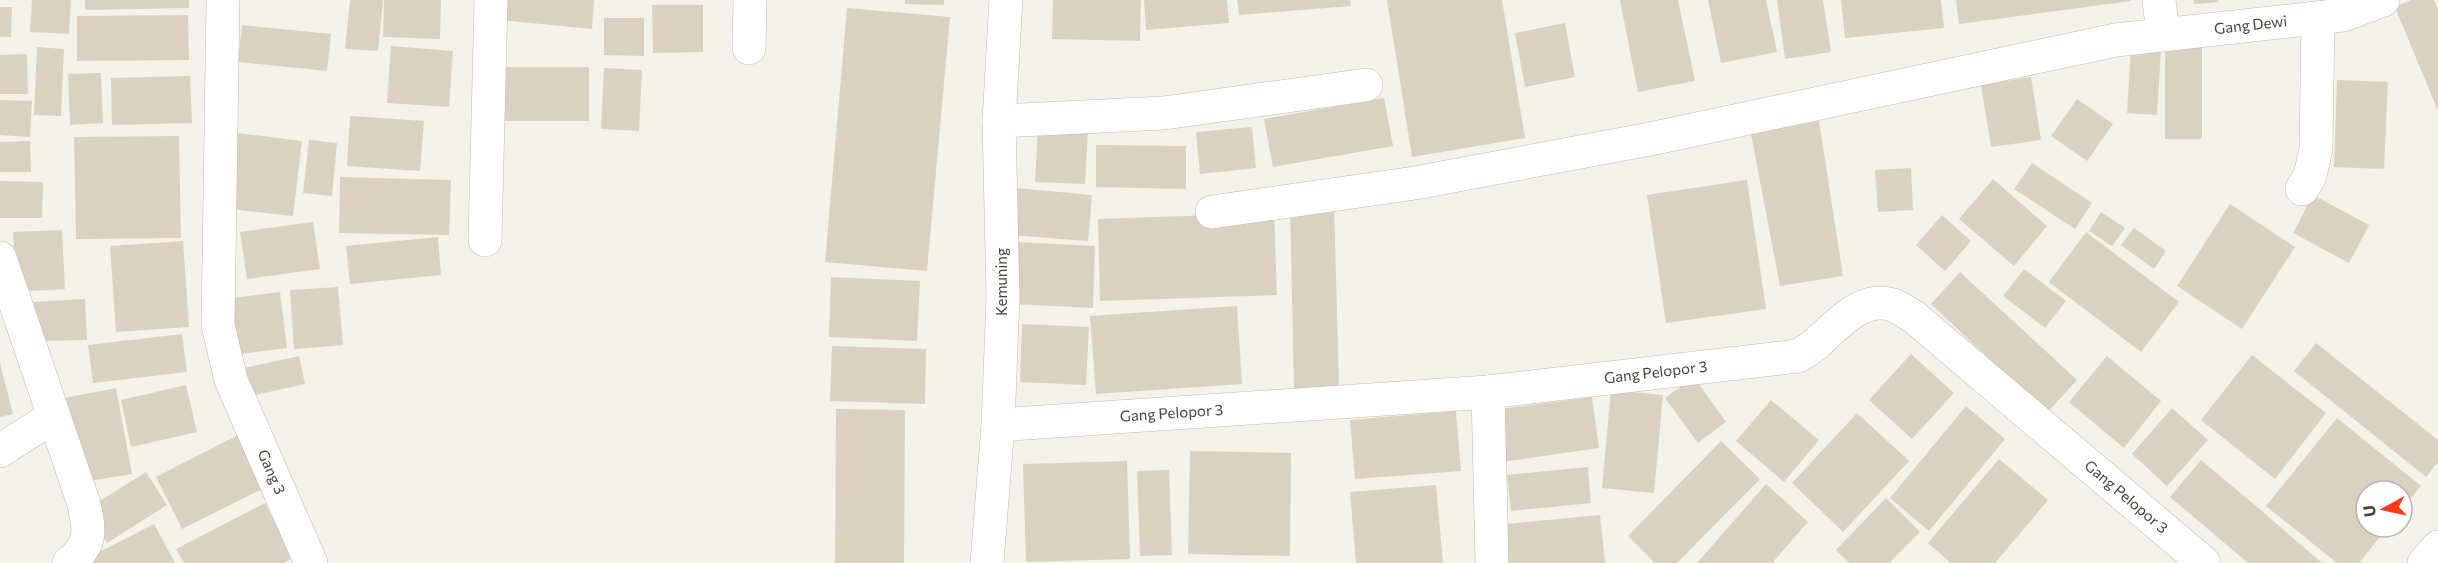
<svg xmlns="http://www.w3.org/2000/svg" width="2438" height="563" font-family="Commissioner,sans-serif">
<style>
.building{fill:#dbd1c1}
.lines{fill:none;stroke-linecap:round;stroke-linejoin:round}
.minor-casing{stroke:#c1baac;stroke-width:34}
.minor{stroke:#fff;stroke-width:33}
.labels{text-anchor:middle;stroke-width:4.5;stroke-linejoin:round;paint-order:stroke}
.street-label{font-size:15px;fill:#4a4237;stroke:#fff}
</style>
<rect width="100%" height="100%" fill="#f5f2ea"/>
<path class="building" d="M32 0H71L69 34 30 32Z
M85 0H189V8L85 10Z
M350 0H383L378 51 345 49Z
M384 0H441L440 39 383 37Z
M502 0H594L592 29 500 20Z
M905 0H944V5L905 4Z
M1053 0H1141L1140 41 1052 39Z
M1144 0H1227L1229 23 1146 30Z
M1237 0H1350L1351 6 1239 15Z
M1387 0H1502L1525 138 1412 157Z
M1620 0H1678L1695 81 1638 92Z
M1708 0H1766L1777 52 1721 63Z
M1777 0H1823L1831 52 1785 59Z
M1841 0H1941L1944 28 1845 38Z
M1956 0H2131V1L1959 24Z
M2194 0H2218L2219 2 2194 4Z
M2411 0H2434L2438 9V111L2395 7Z
M652 5H703V52L653 53Z
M0 7H12L11 37H0Z
M847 8 950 17 927 271 825 262Z
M188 15 189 60 77 61V16Z
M604 18H644V56L604 55Z
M1565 23 1575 77 1525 87 1515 33Z
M242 25 331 34 327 71 238 62Z
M391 46 453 51 449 107 387 103Z
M37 47 64 49 61 116 34 115Z
M2131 48 2161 50 2157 115 2127 113Z
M2165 48H2202V139H2165Z
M27 54 28 94H0V55Z
M505 67H589V121H504Z
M604 68 642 70 639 131 601 129Z
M101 73 103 123 70 125 68 74Z
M190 76 192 123 112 125 111 78Z
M2031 77 2041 140 1991 147 1981 85Z
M2337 80 2388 82 2384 169 2334 167Z
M1384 98 1393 146 1273 167 1264 119Z
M2077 99 2113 124 2087 161 2051 136Z
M0 100 32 101 30 137 0 135Z
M350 116 424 121 420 171 347 166Z
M1819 121 1843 276 1780 286 1751 134Z
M1038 126 1088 129 1085 184 1035 182Z
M1252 127 1256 168 1200 174 1196 132Z
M237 133 302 141 293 216 228 209Z
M179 136 181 238 76 239 74 137Z
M309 140 337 143 332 196 303 193Z
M30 141 31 172H0V142Z
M1096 145 1186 146V189L1096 187Z
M2032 163 2092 203 2075 229 2014 189Z
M1911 168 1913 210 1878 212 1875 170Z
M340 177 451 180 449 235 339 233Z
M1993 179 2047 226 2014 266 1959 219Z
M1747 180 1766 309 1666 323 1647 195Z
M0 181 43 182 42 218H0Z
M1015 188 1092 195 1088 241 1011 235Z
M2313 195 2369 225 2349 263 2293 233Z
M1334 204 1339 387 1294 388 1290 205Z
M2230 204 2295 247 2242 329 2177 286Z
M2101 212 2125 228 2112 246 2089 231Z
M1274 213 1277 295 1100 301 1098 219Z
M1942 215 1971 241 1945 271 1916 245Z
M313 222 320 269 247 279 240 232Z
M2134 228 2166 251 2154 269 2121 245Z
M62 230 65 289 16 292 13 232Z
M2086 232 2179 302 2141 352 2049 282Z
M438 237 441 275 350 284 346 246Z
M183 241 189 327 116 332 110 246Z
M1014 242 1095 246 1093 308 1011 304Z
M2024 269 2066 301 2045 328 2003 296Z
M1960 272 2077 380 2047 413 1931 304Z
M831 277 920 281 917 341 829 337Z
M338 287 343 345 294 349 290 290Z
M280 292 287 348 233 355 226 299Z
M85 299 87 340 33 341 32 302Z
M1237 306 1242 384 1096 394 1090 316Z
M1022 324 1089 327 1086 385 1020 382Z
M182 334 187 372 93 383 88 345Z
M2316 343 2438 440V462L2426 477 2294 371Z
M832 346 926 349 925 404 830 401Z
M1911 354 1954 393 1912 439 1869 400Z
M2252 355 2326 413 2275 479 2201 420Z
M299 356 305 384 250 396 244 368Z
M2107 356 2161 401 2124 448 2069 402Z
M0 363 13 414 0 417Z
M1694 377 1726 422 1698 443 1665 398Z
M186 385 197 432 131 447 121 400Z
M116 388 132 474 82 482 59 399Z
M1611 390 1663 395 1654 493 1602 488Z
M1592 397 1599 448 1501 462 1494 410Z
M1771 400 1819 440 1784 482 1736 441Z
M1966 406 2005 439 1929 531 1890 498Z
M2172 408 2208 440 2167 486 2132 454Z
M836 409 905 410 904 563H835Z
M1456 411 1461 471 1355 479 1350 420Z
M1857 413 1909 461 1843 532 1792 483Z
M2337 418 2421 486 2402 509V491H2366V527H2388L2359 563H2337L2266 506Z
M238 435 264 488 182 529 156 477Z
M1721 441 1760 479 1677 563H1655L1628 536Z
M1190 451 1291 453 1290 556 1188 554Z
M1999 459 2048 500 1995 563H1951L1928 543Z
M2201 460 2263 512 2322 563H2248L2170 497Z
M1127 461 1130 559 1026 562 1023 464Z
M1588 467 1591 503 1511 511 1507 475Z
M1169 470 1172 555 1140 556 1137 471Z
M146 472 167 505 107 543 87 509Z
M1766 484 1808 522 1772 563H1697Z
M1436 485 1443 563H1356L1350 492Z
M1886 498 1920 532 1889 563H1849L1836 550Z
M265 503 293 558 284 563H184L176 549Z
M1600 515 1605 563H1500L1496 525Z
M154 524 175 563H78Z"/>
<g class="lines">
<defs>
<g id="minor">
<path id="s1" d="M223 0 218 325 231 380 311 563"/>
<path d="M2159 0 2163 34"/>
<path d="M749 48 750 0"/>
<path d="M999 121 1164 113 1366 85"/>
<path d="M2302 189 2310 176 2316 149 2318 18"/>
<path id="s2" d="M1212 212 1415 183 1655 138 2116 40 2343 15 2383 0"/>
<path d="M485 240 491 0"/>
<path d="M0 258 84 504C90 532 92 544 69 563"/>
<path d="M1488 392 1492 563"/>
<path id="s3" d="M998 425 1488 392 1798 356C1804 352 1812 348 1817 343 1837 325 1862 295 1893 305 1900 308 1907 313 1914 317L2204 563"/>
<path d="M0 451 54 416"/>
<path d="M987 563 998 425 1003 297 999 121 1006 0"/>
<path d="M2424 563 2438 547"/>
</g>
</defs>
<use href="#minor" class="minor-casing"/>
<use href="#minor" class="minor"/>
</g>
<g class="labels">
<g class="street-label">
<text dy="5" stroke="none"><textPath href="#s2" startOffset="1056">Gang Dewi</textPath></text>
<text transform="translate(1002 282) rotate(-90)" y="5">Kemuning</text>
<text dy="5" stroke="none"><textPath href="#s3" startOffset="660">Gang Pelopor 3</textPath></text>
<text dy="5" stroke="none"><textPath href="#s3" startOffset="174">Gang Pelopor 3</textPath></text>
<text dy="5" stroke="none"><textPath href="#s1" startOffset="482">Gang 3</textPath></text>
<text dy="5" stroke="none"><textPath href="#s3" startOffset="1218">Gang Pelopor 3</textPath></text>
</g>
</g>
<g transform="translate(2384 509) rotate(262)"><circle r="28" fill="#ffffff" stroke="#b7b3af" stroke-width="1.5"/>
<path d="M0-4.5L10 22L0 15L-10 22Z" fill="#ff3917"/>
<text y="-9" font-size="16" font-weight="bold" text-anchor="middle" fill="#4a4237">U</text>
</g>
</svg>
